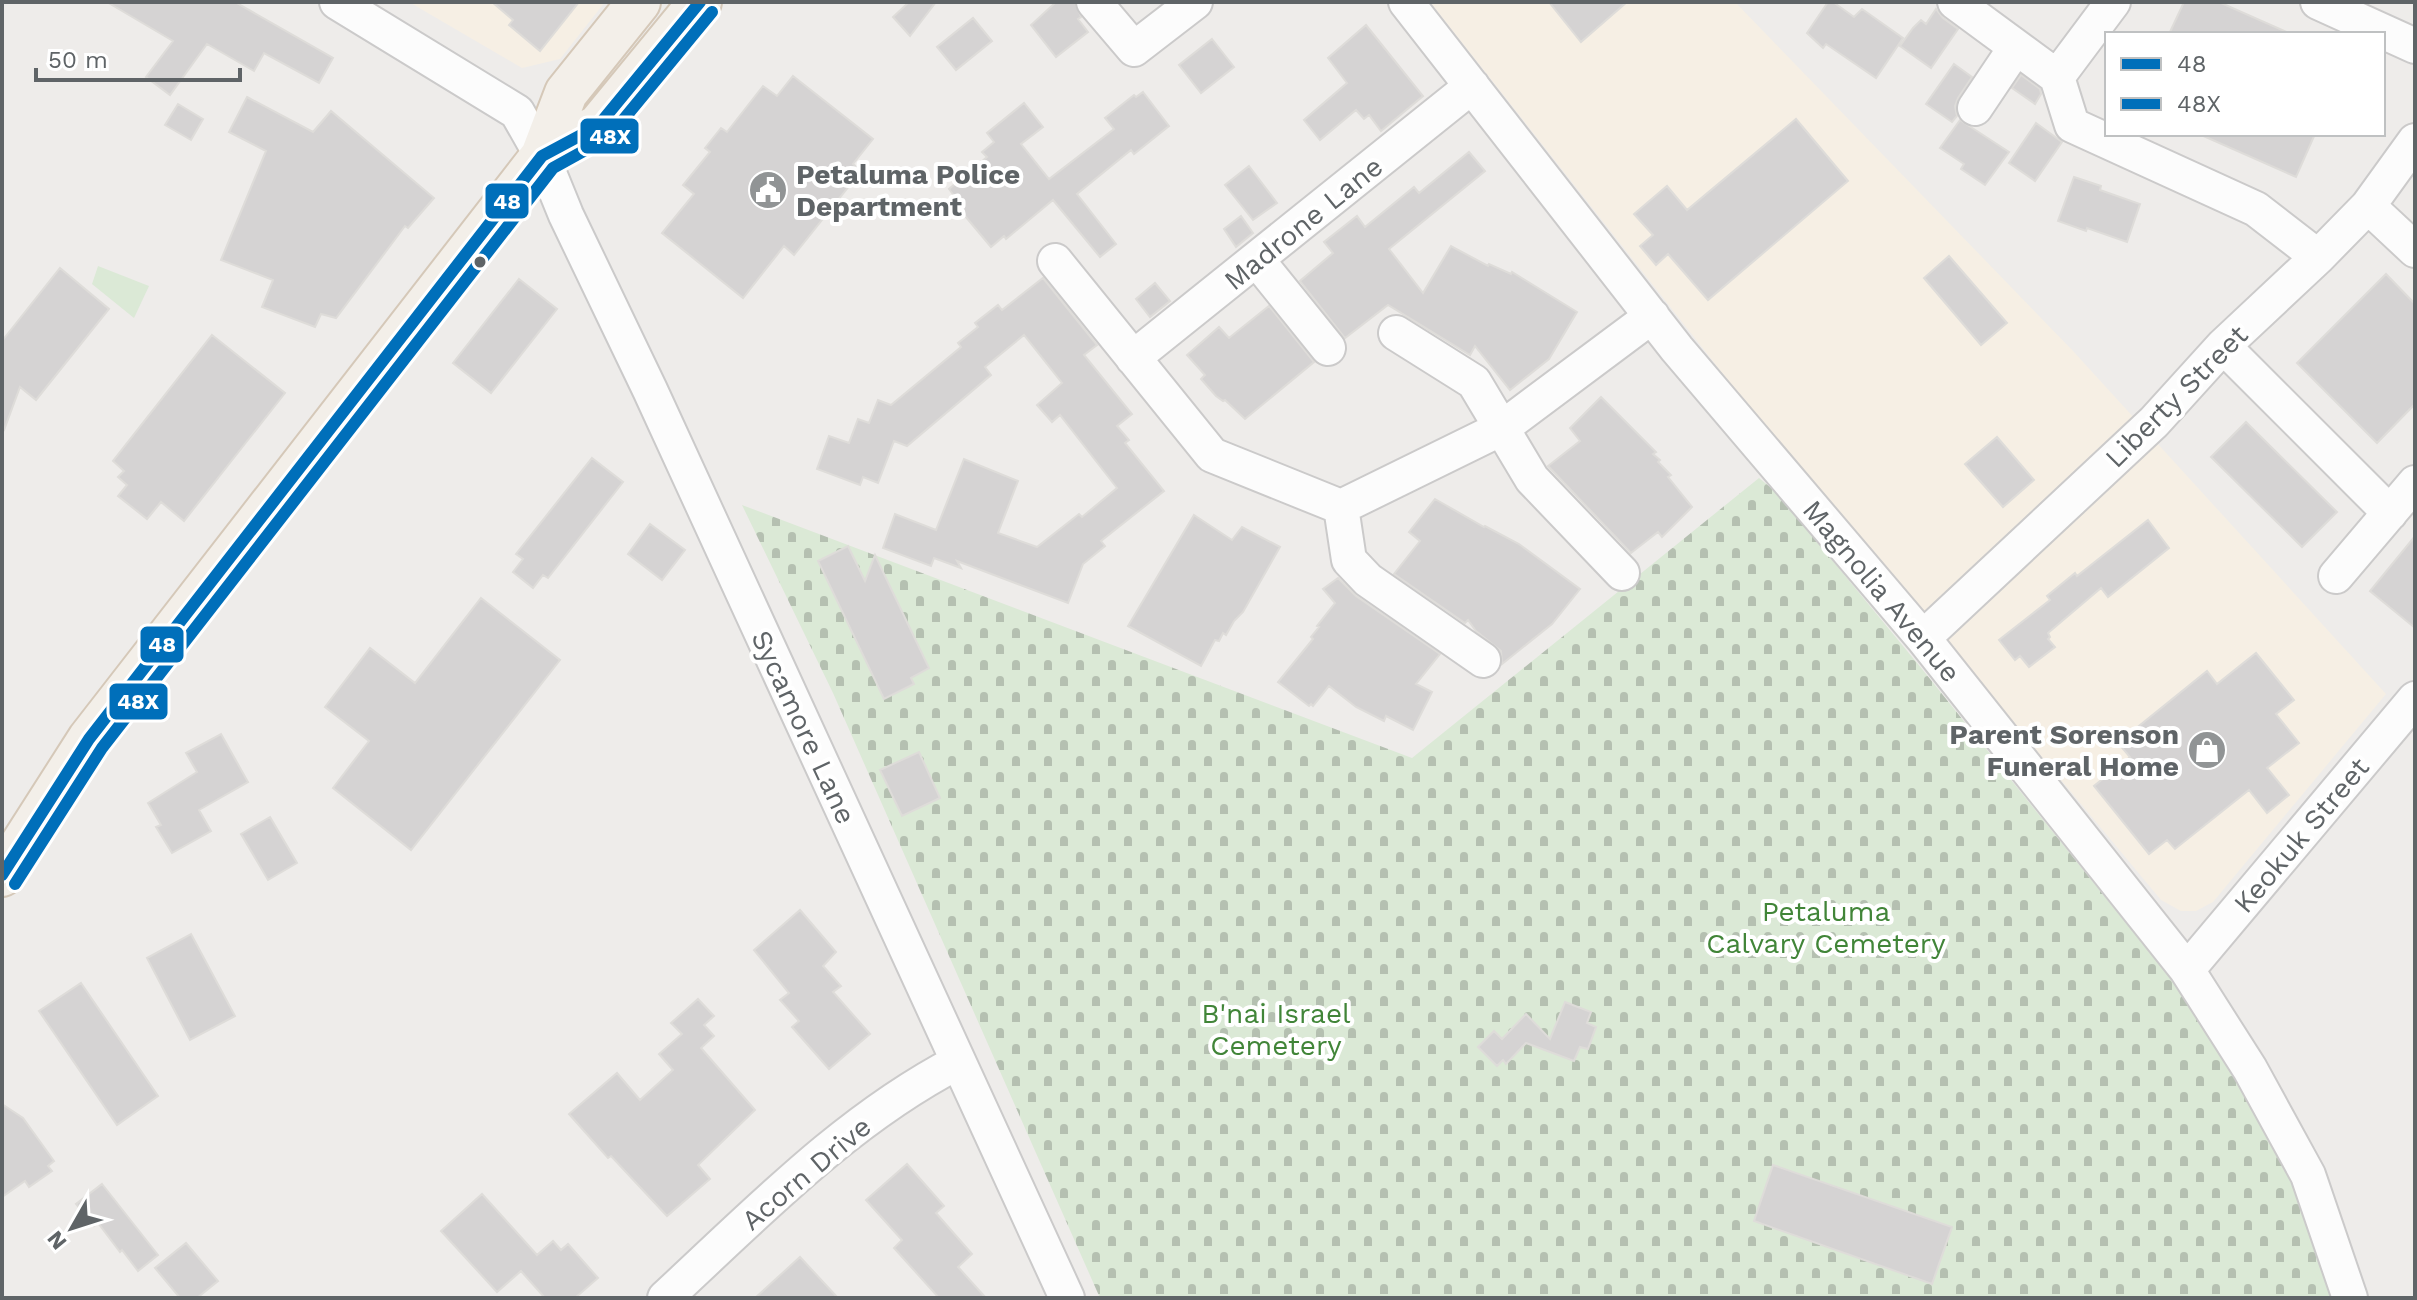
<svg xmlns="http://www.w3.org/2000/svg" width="2417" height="1300" font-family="'Work Sans',sans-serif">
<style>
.commercial{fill:#f6efe4}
.green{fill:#dbe9d6}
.cemetery{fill:url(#cemetery-stones)}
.building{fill:#d5d3d3;stroke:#dedcd9;stroke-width:2}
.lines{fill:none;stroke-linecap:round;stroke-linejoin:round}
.minor-casing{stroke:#cbcaca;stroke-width:38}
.major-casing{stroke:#d5c8b8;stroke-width:46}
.minor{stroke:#fcfcfc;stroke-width:34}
.major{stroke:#f3efe9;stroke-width:42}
.bus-1-casing{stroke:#fff;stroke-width:18}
.bus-2-casing{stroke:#fff;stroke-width:18}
.bus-1{stroke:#006fba;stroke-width:12}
.bus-2{stroke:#006fba;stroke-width:12}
.bus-dot{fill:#5f6467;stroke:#fff;stroke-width:3}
.labels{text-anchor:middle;stroke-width:8;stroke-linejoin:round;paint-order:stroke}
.poi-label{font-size:28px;font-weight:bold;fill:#5f6467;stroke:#fff;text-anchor:start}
.street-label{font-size:28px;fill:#5f6467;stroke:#fff}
.park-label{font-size:28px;fill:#418538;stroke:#fff}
.line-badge{stroke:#fff;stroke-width:3}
.badge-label{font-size:22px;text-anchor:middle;font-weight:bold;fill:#fff}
</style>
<defs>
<pattern id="cemetery-stones" width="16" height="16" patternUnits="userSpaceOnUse" patternTransform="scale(2)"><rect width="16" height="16" fill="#dbe9d6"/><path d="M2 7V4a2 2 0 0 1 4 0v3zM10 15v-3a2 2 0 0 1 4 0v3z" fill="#b5c0b1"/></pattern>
</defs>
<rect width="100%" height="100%" fill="#eeecea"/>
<path class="commercial" d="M409 2H605L560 59 522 68Z
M1430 2H1735L2073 351 2386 694 2213 902 2196 911H2181L2161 900 1727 379Z"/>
<path class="green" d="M98 266 149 286 134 318 92 284Z"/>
<path class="cemetery" d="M1759 478 1775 491 1922 669 2179 989 2220 1043 2306 1199 2340 1298H1100L833 693 742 505 1412 758Z"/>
<path class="building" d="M107 2H235L333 58 319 83 264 53 254 71 207 44 170 95 146 77 173 41Z
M492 2H579L540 51 509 25 513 20Z
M909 2H936L910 36 893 17Z
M1056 2H1075L1081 17 1078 19 1088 32 1056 57 1031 25Z
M1549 2H1627L1581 42Z
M1828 2H1833L1854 17 1862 9 1903 38 1876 78 1826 44 1823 48 1807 33Z
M2184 2H2219L2291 34H2169Z
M1936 9 1943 18 1958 29 1931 68 1900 46 1913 28 1921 20 1926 24Z
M973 18 992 41 956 70 937 47Z
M1366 25 1423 96 1381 131 1369 115 1364 119 1356 110 1320 140 1304 120 1347 83 1328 58Z
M1212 39 1234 67 1201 93 1179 65Z
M1954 64 1972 77 1958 98 1955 106 1957 116 1952 122 1926 104Z
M2021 75 2040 89 2041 94 2035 104 2012 88Z
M793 76 873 139 853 164 861 171 794 255 784 246 743 298 662 233 694 194 683 185 710 152 705 148 721 128 727 132 763 86 777 96Z
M1143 92 1169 126 1134 154 1131 150 1077 194 1116 244 1100 257 1053 200 1006 239 1004 236 991 247 955 204 958 201 949 189 987 157 982 152 994 142 987 133 1024 103 1043 127 1021 144 1049 179 1114 129 1105 118 1134 95 1136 97Z
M247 97 313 132 331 111 434 198 408 228 405 226 336 318 321 314 315 327 262 307 273 280 221 260 266 151 229 132Z
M178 104 203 119 191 140 165 125Z
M1796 119 1848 181 1708 300 1668 254 1656 265 1640 246 1653 235 1634 214 1667 186 1687 210Z
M1960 120 2009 152 1985 185 1961 169 1964 164 1940 148Z
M2036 123 2062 142 2035 181 2009 163Z
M2199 134H2315L2296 177Z
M1469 152 1485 171 1389 249 1423 293 1451 246 1488 266 1489 264 1511 274 1512 272 1577 312 1549 359 1510 390 1475 346 1470 355 1388 305 1345 338 1300 281 1333 253 1324 242 1357 216 1365 227 1414 187 1419 193Z
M1249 166 1277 203 1253 220 1225 185Z
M2074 177 2101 186 2100 190 2140 204 2127 242 2087 228 2086 231 2058 221Z
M1241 216 1253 233 1236 247 1224 229Z
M1949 256 2007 323 1981 345 1924 278Z
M60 268 109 309 36 400 20 387 4 430 2 429V341Z
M2386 274 2415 304V404L2377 443 2297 363Z
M1043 278 1097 345 1084 355 1132 414 1117 426 1129 440 1125 443 1164 491 1101 541 1105 546 1083 564 1068 603 957 561 961 568 934 558 931 566 883 548 895 514 936 530 964 459 1018 481 998 533 1037 547 1079 514 1082 517 1117 488 1060 415 1052 422 1037 405 1062 383 1024 335 985 367 991 375 907 446 894 441 878 483 863 477 860 485 817 469 829 436 849 443 858 419 869 423 878 400 891 405 961 347 958 343 978 327 975 323 998 305 1002 310Z
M519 279 557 309 491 393 453 363Z
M1155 283 1170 301 1150 317 1136 299Z
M1269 306 1314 362 1245 419 1225 400 1223 401 1216 396 1201 379 1205 375 1187 355 1219 327 1229 338Z
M212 335 285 393 184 521 161 502 147 519 118 496 127 485 118 477 124 471 113 461Z
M1601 397 1656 452 1653 454 1660 460 1658 462 1671 475 1668 477 1692 507 1662 537 1658 532 1631 553 1548 466 1580 441 1570 428Z
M2246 422 2337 512 2302 547 2211 457Z
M1997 437 2034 480 2003 507 1965 464Z
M592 458 623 482 548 578 543 575 533 588 513 572 523 559 516 554Z
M1435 499 1484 527 1485 526 1519 544 1580 589 1552 624 1502 664 1501 651 1476 631 1468 620 1465 623 1394 574 1420 541 1409 532Z
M1194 515 1232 540 1242 527 1280 547 1243 612 1234 621 1226 635 1223 633 1219 641 1215 640 1201 666 1128 626Z
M2148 520 2169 548 2108 597 2101 588 2048 633 2050 637 2048 639 2055 647 2029 667 2020 656 2015 660 1999 640 2050 600 2047 596 2075 573 2077 576Z
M650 524 685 550 662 580 628 554Z
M2415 536V628L2370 591Z
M848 546 865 581 875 555 929 668 911 678 914 684 884 699 818 561Z
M1338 578 1356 596 1440 654 1416 684 1432 692 1413 730 1386 716 1384 721 1356 707 1329 686 1313 706 1311 704 1309 706 1278 682 1313 639 1311 637 1319 627 1317 626 1335 603 1323 589Z
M481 598 560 660 411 850 333 788 369 741 325 707 370 648 415 683Z
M2256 653 2294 700 2276 714 2299 743 2267 768 2289 795 2267 813 2249 790 2175 849 2167 840 2149 854 2094 786 2130 757 2118 743 2207 671 2217 684Z
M221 734 248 782 199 810 211 831 172 853 156 827 161 825 148 803 197 772 186 753Z
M919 752 940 798 902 816 880 770Z
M270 817 297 863 268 880 241 834Z
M800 910 836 952 823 966 841 986 833 992 870 1034 829 1069 792 1027 799 1021 780 1000 789 993 754 950Z
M191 934 235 1016 190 1040 147 958Z
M81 983 158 1096 117 1125 39 1011Z
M698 999 714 1016 704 1025 714 1036 701 1048 755 1110 698 1165 710 1179 667 1216 611 1156 608 1158 569 1114 617 1073 640 1100 673 1070 659 1054 682 1034 671 1023Z
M1565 1002 1591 1012 1587 1023 1596 1027 1588 1049 1580 1047 1574 1061 1526 1043 1506 1064 1503 1060 1497 1066 1478 1047 1494 1031 1502 1039 1526 1014 1550 1039Z
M2 1104 23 1118 54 1161 48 1166 52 1171 29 1187 25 1181 2 1197Z
M907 1164 944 1206 936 1213 972 1254 958 1267 986 1298H939L894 1248 902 1240 866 1200Z
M1773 1165 1952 1227 1932 1284 1754 1221Z
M102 1184 158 1255 138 1271 122 1250 120 1252 98 1223 94 1226 76 1204Z
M482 1194 537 1255 553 1241 561 1250 568 1244 598 1278 575 1298H545L521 1271 497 1292 441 1231Z
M186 1243 218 1281 197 1298H180L155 1268Z
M800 1257 838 1298H755Z"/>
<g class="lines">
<defs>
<path id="minor" d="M337 2 517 112 542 156 566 215 650 390 1067 1298
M1094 2 1134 49 1195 2
M1406 2 1677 349 1923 638 2187 970 2250 1069 2308 1175 2350 1298
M1955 2 2057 77 2113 2
M2318 2 2415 46
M2057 77 2072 125 2256 209 2318 257
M1975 108 2016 47
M2368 206 2415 250
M1257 260 1328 348
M1055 261 1212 455 1341 507 1502 428 1652 316
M1396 333 1474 382 1532 479 1622 573
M2223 346 2390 513
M1133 358 1472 86
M1341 507 1349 560 1368 580 1483 660
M2336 576 2415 483
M1923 638 2154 422 2223 346 2318 257 2368 206 2415 141
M2187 970 2415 699
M665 1298C757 1213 846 1120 958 1062"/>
<path id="major" d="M542 156 598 126 700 2
M2 875 89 739 542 156 566 93 639 2"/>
</defs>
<use href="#minor" class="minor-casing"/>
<use href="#major" class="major-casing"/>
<use href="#minor" class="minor"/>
<use href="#major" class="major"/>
<defs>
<path id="bus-1" d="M2 875 89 739 542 156 598 126 700 2"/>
<path id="bus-2" d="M15 884 102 748 553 168 609 137 712 12"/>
</defs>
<use href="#bus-1" class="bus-1-casing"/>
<use href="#bus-2" class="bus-2-casing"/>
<use href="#bus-1" class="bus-1"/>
<use href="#bus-2" class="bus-2"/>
</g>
<defs>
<symbol id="civic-disc" viewBox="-11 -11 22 22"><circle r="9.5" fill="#919495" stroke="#fff"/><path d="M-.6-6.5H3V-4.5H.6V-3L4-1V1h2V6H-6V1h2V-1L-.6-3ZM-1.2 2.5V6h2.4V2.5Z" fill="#fff"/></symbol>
<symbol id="shop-disc" viewBox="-11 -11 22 22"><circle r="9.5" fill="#919495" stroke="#fff"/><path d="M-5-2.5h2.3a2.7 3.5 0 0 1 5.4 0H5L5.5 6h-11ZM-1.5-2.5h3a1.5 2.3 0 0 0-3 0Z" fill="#fff"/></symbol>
</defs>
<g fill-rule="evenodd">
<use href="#civic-disc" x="746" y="168" width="44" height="44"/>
<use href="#shop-disc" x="2185" y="728" width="44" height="44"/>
</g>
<circle class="bus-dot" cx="480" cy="262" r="7"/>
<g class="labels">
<g class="poi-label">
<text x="796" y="184">Petaluma Police<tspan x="796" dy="32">Department</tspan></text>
<text x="2179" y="744" text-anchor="end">Parent Sorenson<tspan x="2179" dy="32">Funeral Home</tspan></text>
</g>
<g class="street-label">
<text transform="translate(1303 223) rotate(-39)" y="10">Madrone Lane</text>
<text transform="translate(2176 396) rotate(-45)" y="10">Liberty Street</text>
<text transform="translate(1882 591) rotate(50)" y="10">Magnolia Avenue</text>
<text transform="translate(804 727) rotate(65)" y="10">Sycamore Lane</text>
<text transform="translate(2301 835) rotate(-50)" y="10">Keokuk Street</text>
<text transform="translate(806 1173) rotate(-40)" y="10">Acorn Drive</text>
</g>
<g class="park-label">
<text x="1826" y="921">Petaluma<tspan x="1826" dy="32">Calvary Cemetery</tspan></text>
<text x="1276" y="1023">B'nai Israel<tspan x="1276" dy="32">Cemetery</tspan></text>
</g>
</g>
<g class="line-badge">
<rect x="579" y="117" width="61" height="38" rx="8" fill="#006fba"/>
<rect x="484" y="182" width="46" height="38" rx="8" fill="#006fba"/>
<rect x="139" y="625" width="46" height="39" rx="8" fill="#006fba"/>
<rect x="108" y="682" width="61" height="39" rx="8" fill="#006fba"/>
</g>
<g class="badge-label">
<text x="610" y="144">48X</text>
<text x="507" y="209">48</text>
<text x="162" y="652">48</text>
<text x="138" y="709">48X</text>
</g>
<rect width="2417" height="1300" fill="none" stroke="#5f6467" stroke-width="8"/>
<rect x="2105" y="32" width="280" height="104" fill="#ffffff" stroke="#bfc1c2" stroke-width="2"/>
<rect x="2121" y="58" width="40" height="12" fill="#006fba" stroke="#bfc1c2" stroke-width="2"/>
<text x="2177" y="72" font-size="24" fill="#5f6467">48</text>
<rect x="2121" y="98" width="40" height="12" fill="#006fba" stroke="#bfc1c2" stroke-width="2"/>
<text x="2177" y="112" font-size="24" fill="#5f6467">48X</text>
<g transform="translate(72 1228) rotate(231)" stroke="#ffffff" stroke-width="6" paint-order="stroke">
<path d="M0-6L14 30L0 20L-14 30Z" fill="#5f6467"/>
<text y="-12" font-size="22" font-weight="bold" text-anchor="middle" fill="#5f6467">N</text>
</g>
<path d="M36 68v12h204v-12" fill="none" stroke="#5f6467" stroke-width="4"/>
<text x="48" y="68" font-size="24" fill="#5f6467" stroke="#ffffff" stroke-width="6" paint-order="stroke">50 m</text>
</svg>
